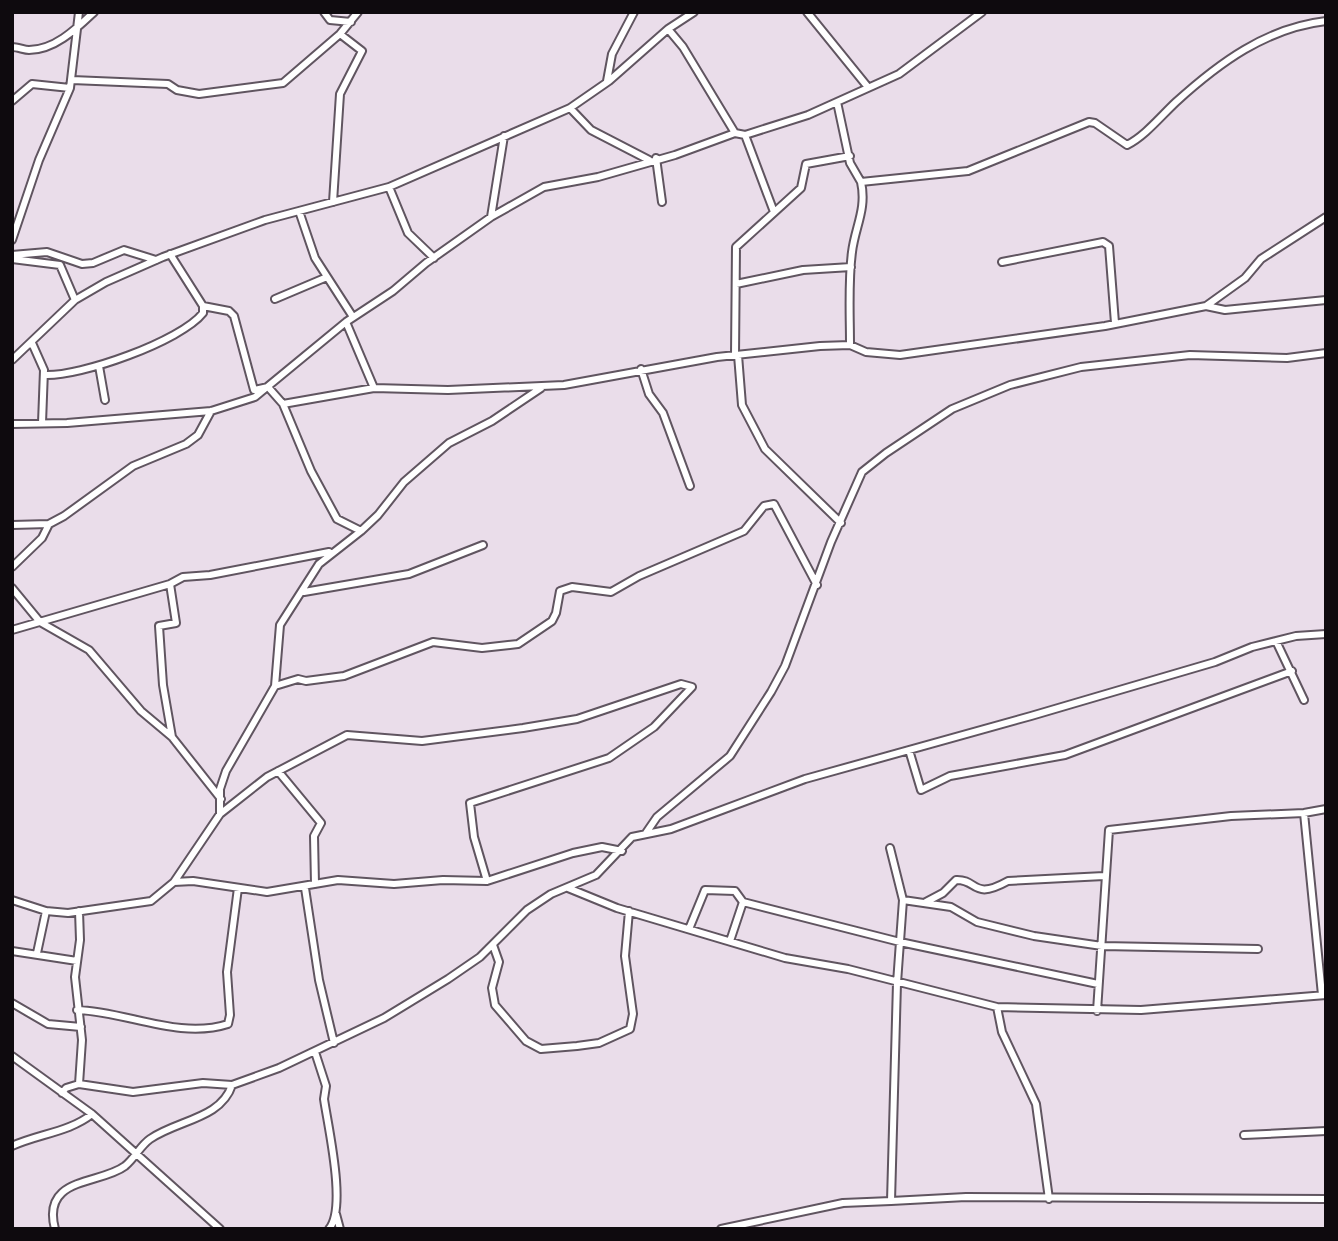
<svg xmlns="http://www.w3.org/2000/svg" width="1338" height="1241" font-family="'Nunito Sans',sans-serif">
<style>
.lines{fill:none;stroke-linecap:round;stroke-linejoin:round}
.minor-casing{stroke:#605560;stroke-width:10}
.minor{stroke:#fff;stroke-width:6}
</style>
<rect width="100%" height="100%" fill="#eaddea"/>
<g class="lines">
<defs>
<path id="minor" d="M324 12 330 20 351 22
M807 12 867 86
M668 29 683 47 735 133
M12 47C18 47 24 50 29 50 55 50 77 28 94 12
M72 80 168 84 177 90 199 94 283 83 340 34 358 12
M607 81 612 54 634 12
M12 101 32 84 70 88
M837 102 850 163 861 182 968 171 1089 122 1095 123 1127 145C1145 136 1161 116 1176 102 1219 63 1266 28 1326 21
M570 108 591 130 649 160
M745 135 774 212
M656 158 662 202
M389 187 408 233 434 258
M333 202 340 94 362 51 340 34
M299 211 315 258 353 317
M491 217 504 136
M12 240 39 160 70 88 79 12
M170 254 203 306 229 311 234 316 254 390 268 387 283 404 311 471 337 519 361 531
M12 255 47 252 82 264 93 263 124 250 156 260
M12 259 60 265 75 300
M1002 262 1103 242 1109 246 1115 323
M736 284 803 270 851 267
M275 299 327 277
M1206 306 1245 278 1261 259 1326 217
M346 322 374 388
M28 345 32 343 44 370 42 423
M850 345C850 314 848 282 852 252 855 227 867 209 861 182
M735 355 736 247 801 188 806 164 850 156
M738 355 742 405 765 449 841 523
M12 360 75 300 106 282 163 257 265 220 389 187 570 108 609 81 668 29 694 12
M99 366 105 400
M641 369 649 394 663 413 690 486
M44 375C80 377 181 341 203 313V306
M283 404 374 388 448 390 564 385 717 357 820 346 850 345 866 352 900 355 1105 326 1206 306 1225 310 1326 300
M12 424 67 423 211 411 255 397 346 322 393 291 426 263 491 217 544 187 598 177 675 155 735 133 745 135 808 115 899 74 982 12
M12 525 49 524 64 516 133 466 186 444 198 435 211 411
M12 567 42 538 49 524
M170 584 176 623 159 626 163 685 172 737
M12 588 40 622 89 650 141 711 172 737 221 799
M304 592 409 574 483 545
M12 630 170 584 183 577 210 575 329 552
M1276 641 1304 700
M275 686 298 679 306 681 344 676 433 642 482 648 518 644 552 621 556 613 560 591 572 587 611 592 639 576 744 531 764 506 774 504 817 585
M909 750 921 790 950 776 1065 755 1292 671
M278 771 321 823 314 836 315 884
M1304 813 1322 995
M220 814 267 777 347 735 422 741 523 728 577 719 681 684 692 687 654 727 609 758 470 803 474 837 487 881
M646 833 657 817 730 756 771 692 785 666 831 542 862 472 886 453 952 409 1010 385 1081 367 1190 355 1287 358 1326 353
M174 882 220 814V789L226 771 275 686 280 625 319 564 361 531 378 515 404 482 449 443 492 421 541 388
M305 888 319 980 334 1043
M568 888 617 908 785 958 848 969 997 1007 1141 1010 1326 995
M12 900 46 911 68 913 151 901 174 882 193 881 267 892 338 880 394 884 443 880 487 881 573 853 602 847 622 851
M903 900 951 907 977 922 1034 936 1102 946 1258 949
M926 902 943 893 956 880C978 879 972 901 1008 881L1104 876
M689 929 705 890 735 891 743 902 900 942 1098 984
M730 941 743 902
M493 945 499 962 492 988 495 1005 526 1041 541 1049 577 1046 599 1043 630 1029 633 1014 625 956 629 911
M12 951 77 961
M37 953 46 911
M12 1003 48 1024 81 1027
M997 1007 1002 1032 1036 1104 1049 1199
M77 1010C125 1011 179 1040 228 1024L230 1015 227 972 238 888
M1097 1011 1109 830 1231 816 1304 813 1326 809
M315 1052 326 1086 324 1099C328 1127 347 1208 329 1229
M12 1056 92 1114 220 1229
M79 1084 82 1040 75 977 80 940 79 911
M62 1093 66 1088 79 1084 133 1092 203 1083 232 1085 279 1068 384 1018 448 979 480 957 527 910 551 894 596 875 632 837 671 829 805 779 1031 716 1215 662 1252 647 1296 636 1326 634
M1244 1135 1326 1131
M12 1146C38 1134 70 1132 92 1114
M891 1201 966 1197 1326 1199
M336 1214 340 1229
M55 1229C41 1176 100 1185 125 1166 135 1158 140 1146 150 1139 177 1120 221 1119 232 1085
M721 1229 843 1203 891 1201 897 983 903 900 890 848"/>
</defs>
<use href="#minor" class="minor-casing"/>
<use href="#minor" class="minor"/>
</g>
<rect width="1338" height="1241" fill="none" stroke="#0e0a0e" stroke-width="28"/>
</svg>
